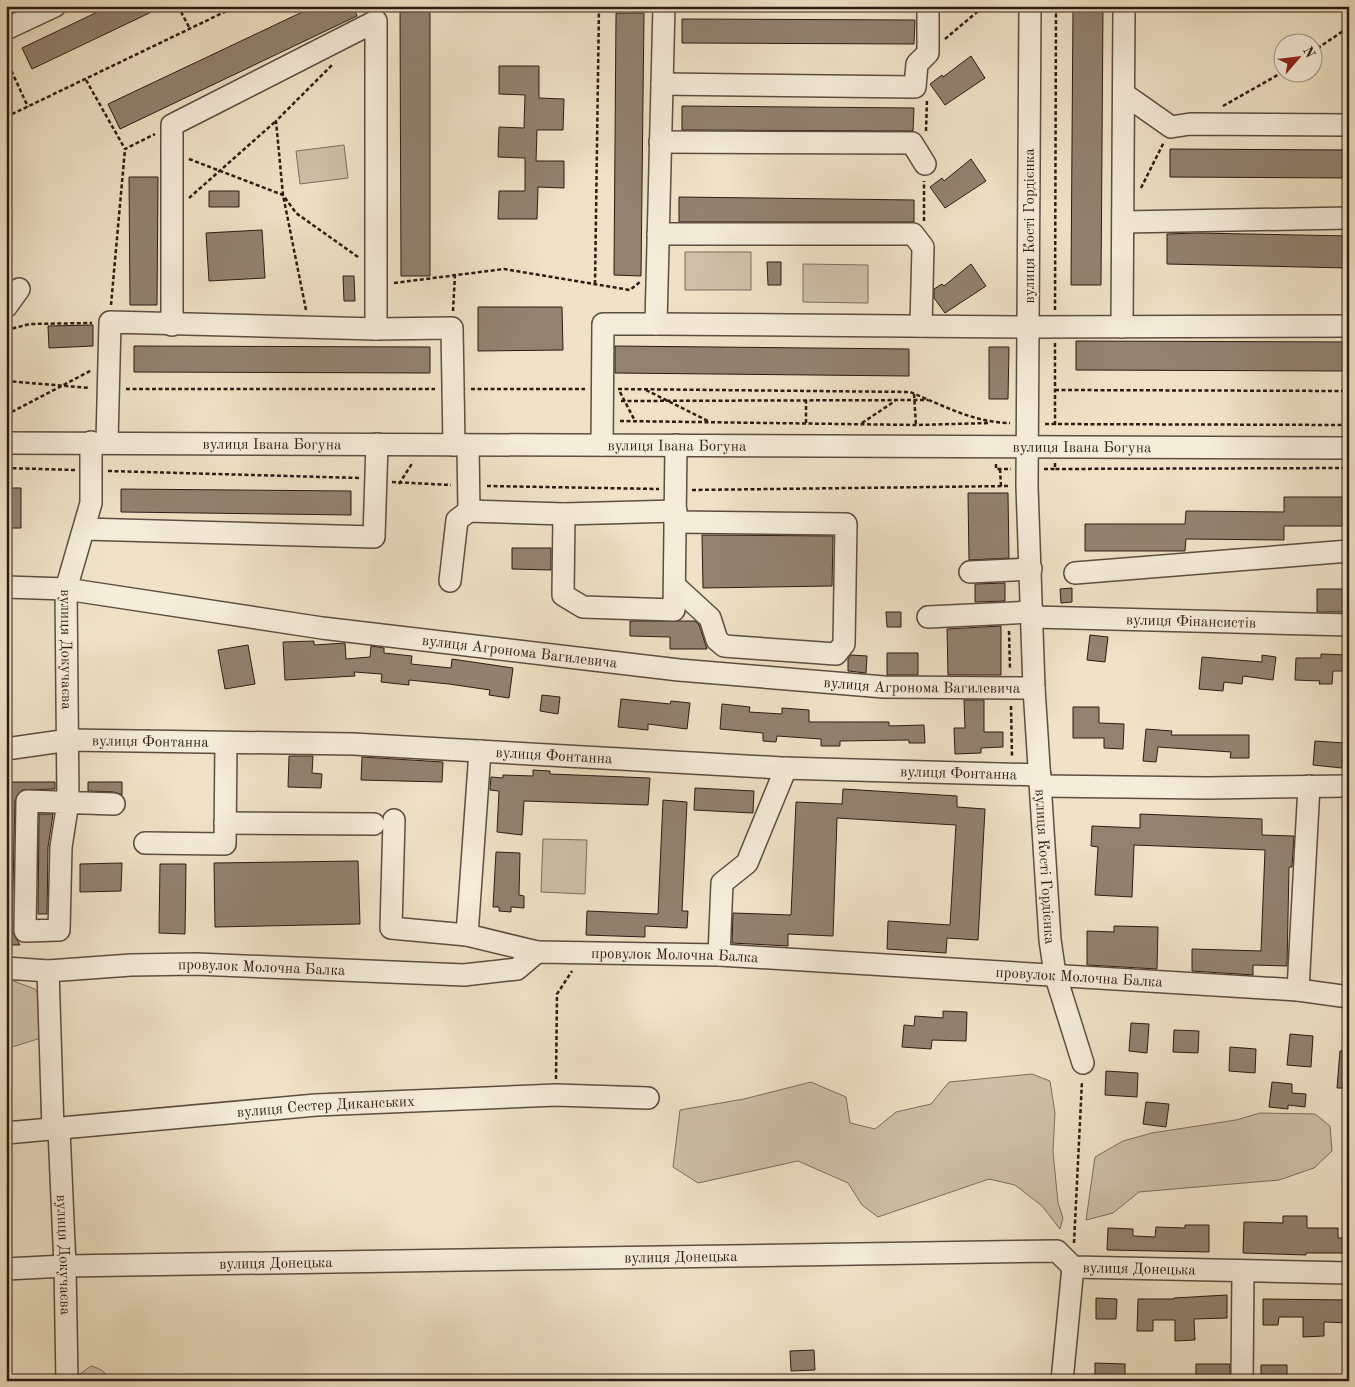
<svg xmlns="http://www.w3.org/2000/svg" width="1355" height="1387" font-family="'Old Standard TT',serif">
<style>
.green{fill:#cec0a8;stroke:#7e6e5e}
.building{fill:#928270;stroke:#2e1b13}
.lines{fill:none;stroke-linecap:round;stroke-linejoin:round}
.minor-casing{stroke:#5e4d40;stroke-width:24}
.path{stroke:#2e1b13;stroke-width:2.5;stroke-dasharray:4 2.5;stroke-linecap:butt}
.minor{stroke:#f5ecda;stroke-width:21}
.labels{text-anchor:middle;stroke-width:4.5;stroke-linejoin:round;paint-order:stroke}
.street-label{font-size:15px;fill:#2e1b13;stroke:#f5ecda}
</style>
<rect width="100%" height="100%" fill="#efe2c6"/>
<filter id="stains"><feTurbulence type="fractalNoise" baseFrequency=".004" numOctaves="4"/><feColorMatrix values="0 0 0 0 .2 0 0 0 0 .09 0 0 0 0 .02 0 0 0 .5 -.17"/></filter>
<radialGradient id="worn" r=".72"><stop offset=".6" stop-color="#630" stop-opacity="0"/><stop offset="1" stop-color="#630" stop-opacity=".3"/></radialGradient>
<path class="green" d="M344 145 348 178 300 184 296 151Z
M685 252H751V290H685Z
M803 264 868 265V303L803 302Z
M543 839 587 840 585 894 541 892Z
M8 979 35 989 43 1003 44 1037 6 1049V983Z
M1032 1074 1050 1081 1055 1113 1053 1151 1058 1203 1063 1218 1060 1229 1042 1206 1015 1185 989 1179 878 1217 862 1205 848 1183 798 1161 698 1183 673 1167 680 1110 744 1099 811 1082 846 1097 850 1123 875 1129 896 1112 931 1104 949 1082Z
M1260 1113 1315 1114 1330 1126 1332 1151 1314 1168 1279 1180 1139 1192 1113 1213 1086 1220 1095 1157 1123 1141 1152 1133 1236 1120Z
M91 1366C99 1368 107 1372 110 1381H76L77 1376Z"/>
<path class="building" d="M110 6H164L32 69 22 48Z
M315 6H353L357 16 120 129 108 104Z
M1073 6H1103L1101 285H1071Z
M400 12H430V276H401Z
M616 13H644L641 276 614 275Z
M682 19 915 20 914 44 682 43Z
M971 56 985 78 945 105 930 84 942 75 943 77Z
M499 66H539V98L564 99 563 130H537L536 161H564V188L538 187 537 219H498L499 191H525V158L498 157 499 127 524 128 525 95 499 94Z
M682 106 914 108 913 131 682 130Z
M1170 149 1349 150V178L1170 177Z
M971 159 986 181 945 208 930 187 942 178 944 181Z
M129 177H158L157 305H130Z
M209 191H239V207H209Z
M679 197 914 200V222H679Z
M262 230 265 278 209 281 206 233Z
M1198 233 1349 236V268L1167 264V234Z
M767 262H781V285H768Z
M971 264 986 286 945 313 934 298V289L942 284 944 286Z
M343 276H354L355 301H344Z
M478 307H562L563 350 478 351Z
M93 325V346L49 348 48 326Z
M1076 341 1349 342V371L1076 370Z
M134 346 430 347V373L134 372Z
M615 346 909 349V376L615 373Z
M989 347H1009L1008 399H989Z
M6 488H21V528H6Z
M121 489 351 491V515L121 512Z
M968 493H1008L1009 558 969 560Z
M1284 497H1349V526H1284V540L1186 539 1185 551H1085V524H1185L1186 511 1284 512Z
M702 535 833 536 832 586 703 588Z
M512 548H551V570L512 569Z
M1005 583V601L975 602V584Z
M1072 588V602L1061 603 1060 589Z
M1317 589H1349V612H1317Z
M886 612H901V627H887Z
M630 621H695L699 625 707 649H670V637L630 636Z
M1001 626V675H948L947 629Z
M1090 635 1108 637 1105 662 1087 660Z
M314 641V645L345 643 346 659 370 657 371 646 384 648V653L412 656 411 664 451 668 452 659 513 668 509 698 489 695 490 690 449 684 409 680V685L381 682 382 674 354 672 355 676 285 680 283 642Z
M248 645 255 684 225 689 218 650Z
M887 653H918V675H887Z
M1321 654 1349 655V671H1333L1332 684H1319L1320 681 1295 680 1296 658H1321Z
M851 655 867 656 866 673 848 671V659Z
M1262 655 1276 657 1273 680 1243 676 1242 684 1224 682 1223 691 1199 689 1202 657 1262 662Z
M542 695 560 697 558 714 540 711Z
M621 699 670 704 671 701 690 703 687 729 648 724V730L618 727Z
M964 700H984V732H1003V747L981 748V753L955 754 954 728H965Z
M722 704 750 707 749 712 782 714V708L809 710V722H889V726L924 725 925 743H909V740L840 741V746H821V739L777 736 776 742 763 741V733L720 729Z
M1073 707H1099V723L1124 724 1123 749 1104 748V738H1073Z
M1146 729 1172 731 1171 735H1249V758H1230L1231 752 1158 747 1156 762 1143 761Z
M1315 741 1344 743 1342 768 1313 765Z
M289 756H313L312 773 322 774 321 788 288 787Z
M362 757 443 762 442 782 361 780Z
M533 770 550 771V774L650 778 648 805 524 801 522 835 497 832 499 791 490 790 491 777 503 778V775L533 776Z
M9 782H55V789L22 790 15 800 12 931 20 945H8Z
M88 782H122V795L114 792 88 791Z
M695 788 754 791 753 813 694 810Z
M843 789 957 796V807L985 809 978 940 947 938 946 953 887 949 888 921 950 925 956 825 837 818 833 936 788 934V946L732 943 733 913 791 915 796 802 842 804Z
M663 800 687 802 682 911H688L687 928 645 926V937L586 935 587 911 658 914Z
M39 814H53L48 847 47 914H38Z
M1140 814 1262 819V835L1294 836 1292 867H1289L1287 966 1253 965V975L1192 971V949L1261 951 1265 850 1134 845 1132 897 1095 895 1098 847 1091 846 1092 826 1140 828Z
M496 852 520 853 519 895 524 896V908L511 907V912L499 911V907H493Z
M358 861 360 924 215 927 214 863Z
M122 863 121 891 80 892V864Z
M160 864H186L185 934 159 933Z
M1114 926 1158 927 1157 969 1087 965V931L1114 932Z
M943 1011 967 1012 966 1041 932 1040 931 1049 902 1047 904 1025 914 1026 915 1016 943 1018Z
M1131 1023 1149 1024 1147 1053 1129 1051Z
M1174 1030 1199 1031 1198 1053 1173 1052Z
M1290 1034 1313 1036 1311 1067 1287 1065Z
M1230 1047 1256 1049 1255 1073 1229 1071Z
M1340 1051H1349V1088H1337Z
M1106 1071 1138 1073 1137 1097 1105 1095Z
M1272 1082 1292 1084V1093L1306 1094 1305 1107 1288 1105V1109L1269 1107Z
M1146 1102 1169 1104 1166 1127 1143 1124Z
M1283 1216H1307V1228H1338V1238H1349V1253H1306V1255L1243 1253 1244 1222 1283 1223Z
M1185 1225H1209V1252L1107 1250 1108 1228 1133 1229V1236L1155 1237 1156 1227 1185 1228Z
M1227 1295V1318L1194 1319 1195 1340 1175 1341V1320H1153V1331H1137L1138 1299H1174V1298Z
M1096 1298 1117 1299 1116 1319H1096Z
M1263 1299 1349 1300V1323L1324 1322V1336L1303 1337V1317H1279L1278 1325H1263Z
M814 1350 815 1370 791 1371 790 1351Z
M1095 1363 1125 1364V1380H1095Z
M1196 1364H1230V1381H1196Z
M1261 1365H1287V1381H1261Z"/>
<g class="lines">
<defs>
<g id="minor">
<path id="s1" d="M1030 6 1027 486 1034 688 1050 940 1055 974 1083 1063"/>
<path d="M6 29 55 6"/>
<path d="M662 84 915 87 917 64 928 53V6"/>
<path d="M1124 94 1171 127 1190 124 1349 125"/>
<path d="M660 142 912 143 925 164"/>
<path d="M1124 222 1349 218"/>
<path d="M658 234H913L923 247 921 326"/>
<path d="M6 307 19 289"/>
<path d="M656 324 1028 327 1349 326"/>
<path d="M172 325V125L376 21V329"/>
<path d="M1122 327 1124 6"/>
<path id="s2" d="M91 442V503L66 589 68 802 61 847 59 930 25 931 27 801 114 804"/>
<path d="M107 442 110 322 376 329 452 328 454 445"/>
<path id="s3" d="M6 443 1349 448"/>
<path d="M468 445 469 511"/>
<path d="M602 445 603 324H656L664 6"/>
<path d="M564 514 563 595 583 607 674 610 676 445"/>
<path d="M84 529 374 537 377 444"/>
<path d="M970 572 1031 569"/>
<path d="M1075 573 1349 551"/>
<path d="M450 581 457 520 469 511 564 514 676 511"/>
<path d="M675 586 710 618 717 640 724 646 836 654 844 644 846 524 675 522"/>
<path id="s4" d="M6 587 66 589 322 628 679 670 884 687 1034 688"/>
<path d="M928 617 1033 612"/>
<path id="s5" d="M1033 617 1349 625"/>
<path id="s6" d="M6 749 69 740 353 744 782 768 1040 775"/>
<path d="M1041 786 1208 788 1349 786"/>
<path d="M394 820 391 928 467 935 537 952"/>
<path d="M225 823 374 824"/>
<path d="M145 843 225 844 226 743"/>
<path d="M467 935 480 751"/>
<path d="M719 955 722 883 747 863 786 768"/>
<path id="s7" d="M6 968 48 971 131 965 196 964 464 975 517 969 537 952 719 955 1298 990 1349 997"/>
<path d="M48 971 53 1130"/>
<path d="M1298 990 1309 786"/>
<path id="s8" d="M59 1130 65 1266 67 1381"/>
<path id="s9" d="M6 1133 316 1105 556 1095 648 1098"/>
<path id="s10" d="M6 1269 65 1266 1057 1251 1073 1267 1349 1273"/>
<path d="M1062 1381 1073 1267"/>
<path d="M1242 1381 1243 1271"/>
</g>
</defs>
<use href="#minor" class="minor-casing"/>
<path class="path" d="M178 6 190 29
M945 39 984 6
M1312 52 1349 27
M6 59 28 107
M86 80 125 149 155 134
M1223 106 1283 72
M6 117 237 6
M926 131 927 99
M189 159 283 195 296 213 358 257
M1141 188 1164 142
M189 198 276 121
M924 221V181
M394 283 504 269 630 290 640 282
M595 284 599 6
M111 305 125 149
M306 310 283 195 276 121 333 64
M1055 310 1056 6
M453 311 455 275
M6 330 30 324 92 323
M6 381 90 388
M126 389H435
M471 389H585
M618 389 910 392C942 405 975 423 1010 423
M646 390 708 421
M1055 390 1349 391
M620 392 635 421
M914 394 916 425
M621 401 928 400
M6 415 92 370
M620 421 916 425 990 423
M806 423V400
M862 423 895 401
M1045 424 1349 425
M1055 425V343
M1055 463V469L1349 468
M996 464V469H1011
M6 468 75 470
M1000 469 1001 486
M1044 469H1055
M108 471 360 478
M392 482 451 485
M399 484 413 462
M487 486 659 489
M692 490 1009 486
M1009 631 1010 670
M1011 706 1012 758
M556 1079 557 994 572 971
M1074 1243 1082 1081"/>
<use href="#minor" class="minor"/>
</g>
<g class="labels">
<g class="street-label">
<text transform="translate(1029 226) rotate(-90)" y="5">вулиця Кості Гордієнка</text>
<text dy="5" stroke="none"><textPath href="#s3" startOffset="266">вулиця Івана Богуна</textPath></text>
<text dy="5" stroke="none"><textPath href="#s3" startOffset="671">вулиця Івана Богуна</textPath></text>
<text dy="5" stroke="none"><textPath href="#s3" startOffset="1076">вулиця Івана Богуна</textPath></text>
<text dy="5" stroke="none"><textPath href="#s5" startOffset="158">вулиця Фінансистів</textPath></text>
<text dy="5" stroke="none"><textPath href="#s2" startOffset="211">вулиця Докучаєва</textPath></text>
<text dy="5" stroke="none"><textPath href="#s4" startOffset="518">вулиця Агронома Вагилевича</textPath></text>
<text dy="5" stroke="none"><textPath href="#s4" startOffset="922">вулиця Агронома Вагилевича</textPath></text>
<text dy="5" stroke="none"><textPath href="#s6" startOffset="145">вулиця Фонтанна</textPath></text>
<text dy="5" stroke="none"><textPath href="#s6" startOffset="549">вулиця Фонтанна</textPath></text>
<text dy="5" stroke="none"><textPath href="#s6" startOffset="954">вулиця Фонтанна</textPath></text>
<text dy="5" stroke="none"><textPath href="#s1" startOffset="861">вулиця Кості Гордієнка</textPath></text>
<text dy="5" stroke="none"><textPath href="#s7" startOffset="676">провулок Молочна Балка</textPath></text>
<text dy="5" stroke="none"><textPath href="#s7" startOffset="256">провулок Молочна Балка</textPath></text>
<text dy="5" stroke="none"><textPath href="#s7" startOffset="1081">провулок Молочна Балка</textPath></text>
<text dy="5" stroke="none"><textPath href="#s9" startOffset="321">вулиця Сестер Диканських</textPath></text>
<text dy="5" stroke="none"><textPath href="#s8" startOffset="125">вулиця Докучаєва</textPath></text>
<text dy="5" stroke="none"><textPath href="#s10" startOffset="675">вулиця Донецька</textPath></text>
<text dy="5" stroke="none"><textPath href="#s10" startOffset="270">вулиця Донецька</textPath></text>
<text dy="5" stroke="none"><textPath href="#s10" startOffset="1140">вулиця Донецька</textPath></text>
</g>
</g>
<rect width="1355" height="1387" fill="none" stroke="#efe2c6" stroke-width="25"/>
<rect x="8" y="8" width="1340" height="1372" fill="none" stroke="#2e1b13" stroke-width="2.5"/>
<rect x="12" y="12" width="1330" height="1362" fill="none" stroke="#2e1b13"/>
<g transform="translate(1298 58) rotate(62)"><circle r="24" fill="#f5ecda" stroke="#a5988a"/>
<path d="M0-4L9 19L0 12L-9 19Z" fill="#8f2418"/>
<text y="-8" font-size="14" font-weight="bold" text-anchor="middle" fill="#2e1b13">N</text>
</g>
<rect width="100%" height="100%" filter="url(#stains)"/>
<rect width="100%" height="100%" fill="url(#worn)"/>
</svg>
